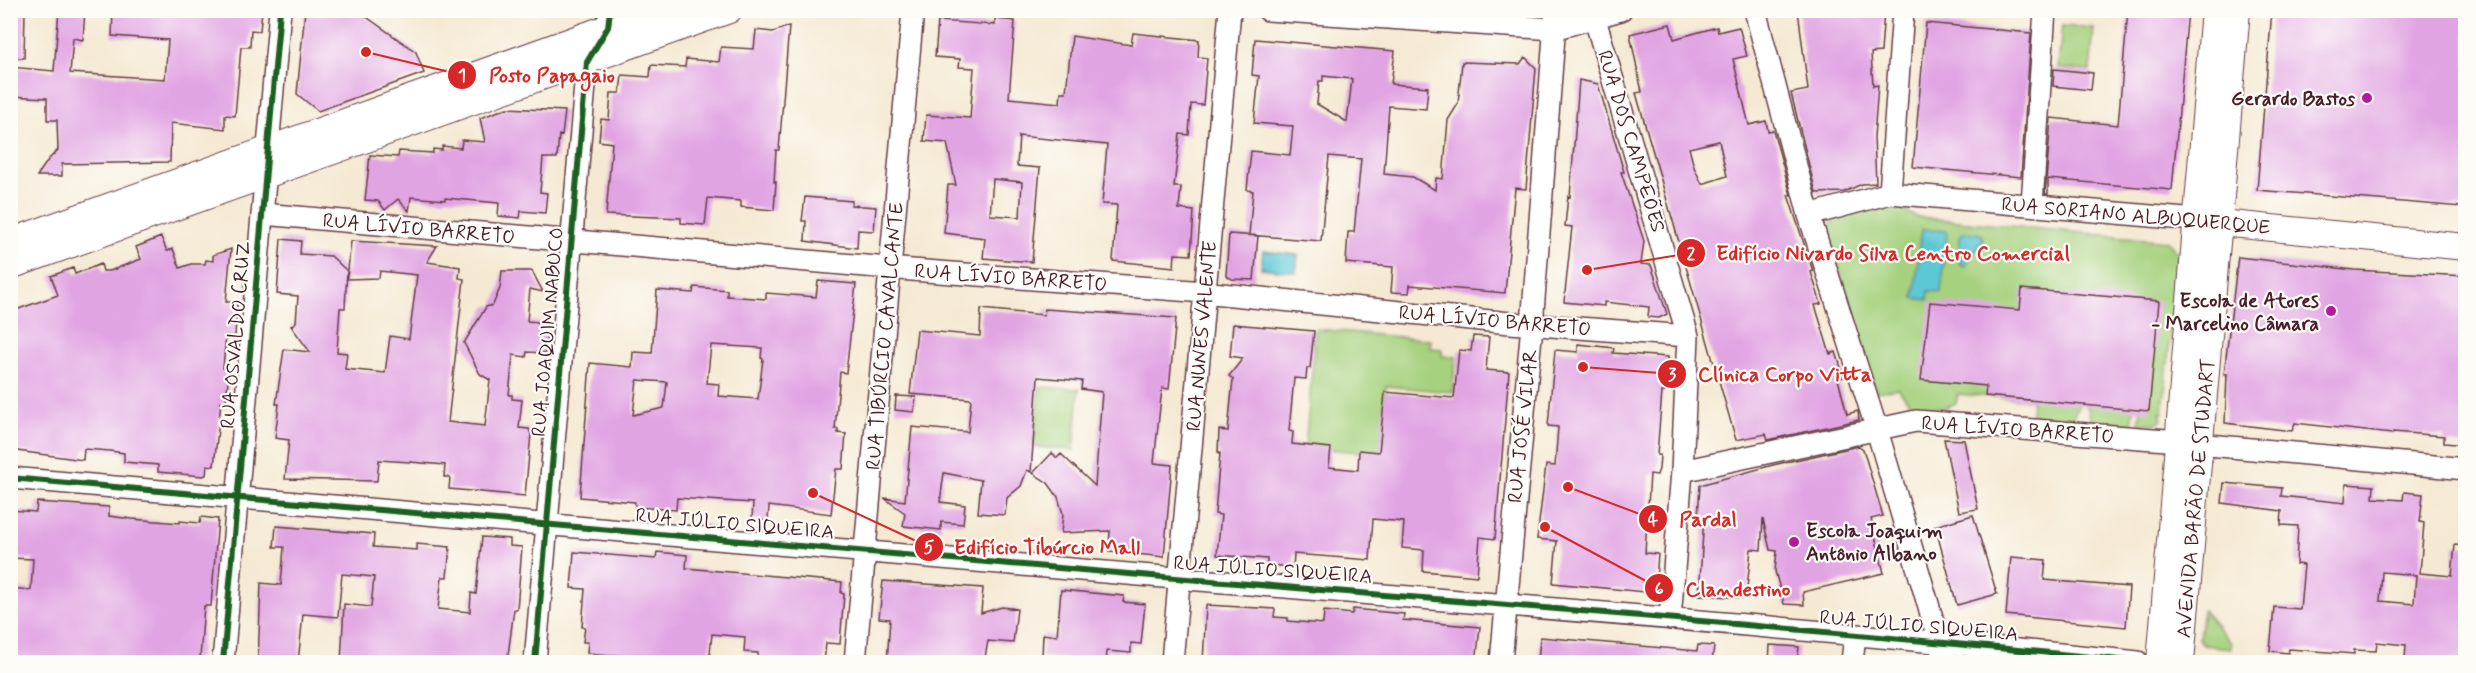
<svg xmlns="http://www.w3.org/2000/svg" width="2476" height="673" font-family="Mynerve,sans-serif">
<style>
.green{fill:#a6d17e;stroke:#787854;stroke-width:1.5}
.water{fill:#5cc8d6;stroke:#537480;stroke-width:1.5}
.building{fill:#e1a4e3;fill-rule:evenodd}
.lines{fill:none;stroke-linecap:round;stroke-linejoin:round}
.minor-casing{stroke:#643d44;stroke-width:24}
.major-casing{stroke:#643d44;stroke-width:28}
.minor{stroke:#fff;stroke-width:21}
.major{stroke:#fff;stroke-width:26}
.cycleway-casing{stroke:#fdfcf7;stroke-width:10}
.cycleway{stroke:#1b5e20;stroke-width:6}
.poi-dot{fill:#b5179e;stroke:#fdfcf7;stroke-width:2}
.labels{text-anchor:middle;stroke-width:4.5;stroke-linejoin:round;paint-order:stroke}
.poi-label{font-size:20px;font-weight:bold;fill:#4a1f2b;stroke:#fdfcf7;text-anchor:end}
.street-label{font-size:20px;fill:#4a1f2b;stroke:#fdfcf7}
.leader{fill:none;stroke:#d62828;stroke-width:2}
.callout-dot{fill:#d62828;stroke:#fdfcf7;stroke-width:2}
.mark-label{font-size:18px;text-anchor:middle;font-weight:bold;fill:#fff}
.callout-label{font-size:21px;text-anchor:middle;font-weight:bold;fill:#d62828;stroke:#fdfcf7;stroke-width:4.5;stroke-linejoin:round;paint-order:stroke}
</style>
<rect width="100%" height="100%" fill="#fdfcf7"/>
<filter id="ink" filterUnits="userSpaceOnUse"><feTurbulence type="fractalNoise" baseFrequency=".0167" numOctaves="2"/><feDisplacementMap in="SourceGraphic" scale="12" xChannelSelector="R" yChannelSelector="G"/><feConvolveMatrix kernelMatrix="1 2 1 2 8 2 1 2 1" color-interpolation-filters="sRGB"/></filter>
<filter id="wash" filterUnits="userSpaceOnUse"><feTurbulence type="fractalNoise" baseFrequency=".008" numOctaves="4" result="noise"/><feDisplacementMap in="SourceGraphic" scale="24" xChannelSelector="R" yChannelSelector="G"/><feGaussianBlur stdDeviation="1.35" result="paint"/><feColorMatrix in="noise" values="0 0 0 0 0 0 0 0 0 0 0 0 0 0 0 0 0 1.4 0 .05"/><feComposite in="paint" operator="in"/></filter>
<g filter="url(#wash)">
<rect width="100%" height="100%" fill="#f5e9d3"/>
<path class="green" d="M2062 26 2094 28 2090 71 2058 68Z
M1872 206 1901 209 1916 217 2167 241 2178 253 2163 412H2160L2162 419 2159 423 2139 424 2141 410 2134 409 2132 424 2091 420 2087 405 2079 404 2072 419 2031 415 2032 400 1958 394 1956 403 1944 408 1911 405 1898 388 1876 392 1827 229 1837 217Z
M1316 329 1431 340 1430 348 1442 349V356L1456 357 1452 392 1386 386 1380 454 1305 447Z
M1040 387 1079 389 1074 450 1034 447Z
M2203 610 2231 643V648L2203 645 2199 638Z"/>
<path class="water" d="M1922 229 1947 231 1941 292 1929 291 1928 300 1914 298Z
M1964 232 1981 234 1983 239 1965 266 1960 264V236Z
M1263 251 1298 255 1296 272 1261 268Z"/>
<g id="blocks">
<path class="building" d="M10 10H25L24 58H10Z
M59 10H85L83 40 73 38 70 73 165 79 168 40 112 36 113 10H262L260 31 251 30 250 47H241L235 116 225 115V129L171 123 170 162 62 164V176H37L48 160 58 150 57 120H47V98L10 96V67L54 71Z
M305 10 358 11 416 52 424 73 318 111 297 94Z
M1798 10H1884L1881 52 1871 53 1873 86 1878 85 1874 137 1876 183 1862 184 1844 192 1816 193 1791 93 1808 90Z
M2128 10H2188L2172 190 2048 179V194H2045L2051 118 2118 125Z
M2272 10H2466V202H2462V207L2257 190Z
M995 19 1015 21 1009 98 1060 103 1061 92H1066L1072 36 1131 45 1133 33 1199 40 1198 57 1207 58 1203 105 1191 104 1189 135 1180 134 1174 187H1181L1179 209 1194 211 1191 255 1175 254 1174 267 1113 261 1117 205 1102 204 1107 145 1019 136 1017 166 1040 168 1032 262 983 258 985 238 944 233 948 185H956L947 143 924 141 926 115 970 118 974 68 959 67 960 59 935 57 938 21 995 25ZM993 179 1022 182 1020 217 990 215Z
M1926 23 2031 33 2021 177 1913 167Z
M1670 24 1674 39 1717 27 1718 32 1739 27 1747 56 1733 59 1749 125 1766 121 1768 131 1773 130 1791 195H1788L1813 271 1811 272 1821 304 1815 305 1830 354 1836 352 1844 377 1838 379 1847 414 1858 411 1859 420 1768 440 1766 434 1736 440 1636 93 1642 92 1630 34ZM1719 141 1727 176 1702 184 1694 167 1689 148Z
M789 26 779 150H776L774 182H776L774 210 741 207V201L708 198 705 225 681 223V218L606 215 612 143 599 141 601 119 609 120 611 93H620L622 75 650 77 651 65 685 67 686 59 719 62 721 47 754 49 756 30 773 32Z
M1255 39 1395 51 1391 84 1428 87 1426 109 1389 106 1384 174 1413 177 1435 190 1436 178 1443 179 1448 120 1458 104 1462 62 1520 64 1525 57 1536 68 1529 152 1526 189 1515 188 1505 293 1410 285 1409 293 1391 292 1393 267 1346 263 1348 232H1354L1361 159 1329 156 1321 241 1249 235 1253 191 1247 190 1251 151 1290 155 1293 126 1254 123 1259 76 1252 75ZM1323 76 1352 79 1347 122 1317 104 1319 81H1323Z
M2054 69 2093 73 2091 90 2053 86Z
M1579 80 1598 84 1624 172H1621L1644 241 1641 264 1651 265 1667 314 1659 318 1648 317 1649 307 1604 302V306L1564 302 1572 227 1565 226 1568 196 1570 197Z
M507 108 565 111 562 136 559 135 557 158H543L540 192 547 193 545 213 521 211 520 218 498 216 499 203 445 198V200L411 197 409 211 398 199 385 210 378 201 365 200 370 155 398 157 399 151 433 153V149L442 150V146L461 148 462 140 485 142 480 118Z
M805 197 852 201 851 205 876 207 874 231 858 230 857 248 805 241 806 221H802Z
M1229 234 1258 236 1254 280 1232 279 1226 275Z
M161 237 167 251 173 249 180 268 191 264H205L206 260 213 261V255L231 249 226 302H237L235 336 226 335 223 368 229 369 226 403 221 402 214 466 207 465 206 475 203 476 158 472V465L124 462V453L110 451 84 449 83 460 10 450V378L14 373 10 312 58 295 51 276 73 268 75 274 101 264 103 271H110L141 259 136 247Z
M281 239 301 241 300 254 331 256 347 271 345 308H340L337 352 347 353 345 369 385 373 390 336 409 339 417 275 380 271 379 278 347 279 351 241 437 246 427 262 460 267 459 278 464 279 448 422 485 426 490 380 480 374 464 343 486 307 493 305 500 288 502 271H532L543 292 530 289 527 321 548 323 545 353 527 352 526 357 513 355 509 395H512V399L522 400 519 428 529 429 531 434 525 496 449 489 450 477H444L445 465 410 462 379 460 377 481 285 479 289 440 275 438 279 404H276L284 349 310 352 291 326 296 322 298 296 277 294Z
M2238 257 2354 270 2466 276V445L2444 443V436L2393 432 2392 434 2295 423 2292 431 2225 423 2227 374H2224Z
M818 281 856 284 846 373 840 372 835 429H838V433L846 434 843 469H836L831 514 769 506 768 521 752 519 753 503 677 498 676 510 635 507V502L580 497 590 363 632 367 633 352 652 353 657 290 693 293 694 287 727 290V296L766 299V293L816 297ZM711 345 762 348 761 358 763 359 758 399 718 396 719 384 707 383ZM637 380 667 382 664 408 633 415Z
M2022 289 2159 301 2149 411 1985 396 1986 386 1921 380 1930 302 2020 310Z
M981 309 1044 315 1045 309 1176 318 1169 389 1162 388 1154 463 1172 465 1164 557 1109 551 1110 531 1061 533 1063 514 1058 497 1048 483 1033 473 1052 453 1057 458 1061 454 1095 486 1102 392 1081 389 1082 381 1038 377 1031 472 1027 470 1021 486 1007 498 1005 515 978 513 981 480 944 473 940 502 965 505 963 524 941 522V530L903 526 905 513 884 498 905 501 912 427 968 432 971 399 910 394 917 330 980 336Z
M1233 324 1314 331 1310 368H1307L1306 379 1294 378 1289 431 1293 432 1292 444 1331 448 1329 467 1358 470 1359 450 1379 452 1385 392 1454 398 1459 350 1471 351 1473 336 1489 337 1486 370 1509 372 1495 539 1480 537 1477 576 1423 571 1424 550 1402 548 1404 522 1373 519 1370 560 1294 554 1293 567 1267 565V559L1217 555 1221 515 1215 514 1220 453 1218 452 1219 430 1228 431 1233 379 1229 376 1243 358 1230 356Z
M1578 344 1614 348 1613 353 1668 357V360L1674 361 1672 389 1665 388V392H1662L1657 455H1660L1659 469 1657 475 1650 474 1645 553 1658 554 1655 593 1553 583 1557 541 1537 539 1546 465 1555 466 1558 427 1548 426 1555 350 1578 352Z
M896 396 916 397 914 412 895 410Z
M1944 439 1964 440 1978 509 1959 512Z
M1859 446 1863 449 1883 516 1871 519 1884 573 1803 592 1804 605 1784 604 1775 571 1777 551 1770 550 1763 519 1761 550 1751 549 1746 598 1699 595 1704 517 1698 518 1700 485 1773 465Z
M2224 483 2282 488 2281 496 2345 503 2346 484 2374 486 2373 498 2403 500 2404 492 2423 494 2420 522 2424 523 2420 573 2452 576 2455 545 2466 546V663L2405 660 2406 645 2377 642 2376 651 2354 650V654L2289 649 2288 653 2270 651 2274 607 2300 609 2304 565 2296 564 2298 526 2281 525 2282 511 2222 503ZM2382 572 2416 575 2414 604 2380 601Z
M37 502 109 507V516L132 519 180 523V521L200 523 201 517 218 519 211 606H204L200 658H197L196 663H10V588L31 590 33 559 10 558V510L36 512Z
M1973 515 1997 594 1957 605 1935 526Z
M276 526 374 534 373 547 417 550V544L450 547 447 577H442L438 609 470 612 471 593 476 594 482 537 510 539V546L522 547 517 609H514L507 663H341L344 604 371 607 374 577 342 574 338 617 303 614 298 663H258L261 583 281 585 284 547H274Z
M574 552 656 559 657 552 687 555 686 568 842 582 841 593 844 594 840 644 826 643 824 663H758V653L744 652 745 637 712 634 709 663H664L665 659 587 653 588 642H583L585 627H582L585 589 571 588Z
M2011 557 2046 560 2044 580 2129 587 2126 627 2006 615Z
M883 581 983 588 981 613 1002 607 1017 609 1013 643 988 641 984 663H887L890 619 879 618Z
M1061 590 1124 596 1123 602 1145 604 1141 644 1131 643V653L1107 651 1106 663H1078V660L1042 657 1043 634 1057 636Z
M1206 605 1275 609 1274 617 1288 618V621L1323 624 1324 611 1352 614 1353 609 1404 614 1403 620 1480 627 1476 663H1203Z
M1540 637 1697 651 1698 645 1714 646 1712 663H1538Z
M1770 645 1799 647 1797 663H1769Z"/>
</g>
</g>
<g filter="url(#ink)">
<use href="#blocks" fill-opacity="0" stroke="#643d44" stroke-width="1.5"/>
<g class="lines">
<defs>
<path id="minor" d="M1268 10 1554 29 1621 10
M1755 10 1809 215 1877 430 1945 662
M1595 19 1688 336 1682 471 1670 619
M1890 193 1903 10
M2032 204 2045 10
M262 214 912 270 1192 291 1510 323 1688 336
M1809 215 1890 193 2196 220
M2198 444 2466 469
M1682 471 1916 421 2180 441
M10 478C403 511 794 547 1187 579 1504 605 1821 629 2138 662
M223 662 280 10
M535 662 587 62 608 27 610 10
M855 662 913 10
M1172 662 1230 10
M1501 662 1532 325 1556 10
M1852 662 1855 635"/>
<path id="major" d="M2200 221 2466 247
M10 242 657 10
M10 266 729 10
M2160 662 2214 10
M2181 662 2237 10"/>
</defs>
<use href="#minor" class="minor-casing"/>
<use href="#major" class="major-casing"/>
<use href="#minor" class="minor"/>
<use href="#major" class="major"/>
<defs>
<path id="cycleway" d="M10 478C403 511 794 547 1187 579 1504 605 1821 629 2138 662
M223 662 280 10
M535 662 587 62 608 27 610 10"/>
</defs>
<use href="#cycleway" class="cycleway-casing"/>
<use href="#cycleway" class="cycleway"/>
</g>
</g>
<g class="poi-dot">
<circle cx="2367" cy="98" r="6"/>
<circle cx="2331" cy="311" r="6"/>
<circle cx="1794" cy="542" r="6"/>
</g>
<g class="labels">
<g class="poi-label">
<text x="2355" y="105">Gerardo Bastos</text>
<text x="2319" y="307">Escola de Atores<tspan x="2319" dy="23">- Marcelino Câmara</tspan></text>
<text x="1806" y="537" text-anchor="start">Escola Joaquim<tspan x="1806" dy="23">Antônio Albano</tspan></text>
</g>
<g class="street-label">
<text transform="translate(1632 141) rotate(73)" y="7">RUA DOS CAMPEÕES</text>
<text transform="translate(2136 215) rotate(5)" y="7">RUA SORIANO ALBUQUERQUE</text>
<text transform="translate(419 228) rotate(5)" y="7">RUA LÍVIO BARRETO</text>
<text transform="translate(1011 277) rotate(4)" y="7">RUA LÍVIO BARRETO</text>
<text transform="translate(1495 320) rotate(5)" y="7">RUA LÍVIO BARRETO</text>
<text transform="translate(547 332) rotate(-85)" y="7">RUA JOAQUIM NABUCO</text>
<text transform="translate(235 335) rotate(-85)" y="7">RUA OSVALDO CRUZ</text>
<text transform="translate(884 336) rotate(-85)" y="7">RUA TIBÚRCIO CAVALCANTE</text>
<text transform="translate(1201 336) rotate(-85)" y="7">RUA NUNES VALENTE</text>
<text transform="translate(1522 426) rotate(-84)" y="7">RUA JOSÉ VILAR</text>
<text transform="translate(2018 429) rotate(4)" y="7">RUA LÍVIO BARRETO</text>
<text transform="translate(2195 498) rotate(-85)" y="7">AVENIDA BARÃO DE STUDART</text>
<text transform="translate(735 523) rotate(5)" y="7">RUA JÚLIO SIQUEIRA</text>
<text transform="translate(1273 569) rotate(4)" y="7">RUA JÚLIO SIQUEIRA</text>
<text transform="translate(1919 625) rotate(5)" y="7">RUA JÚLIO SIQUEIRA</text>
</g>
</g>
<path class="leader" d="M366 52L462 75M1587 270L1691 253M1583 367L1672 374M1568 487L1653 519M813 493L929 547M1545 527L1659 588"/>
<g class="callout-dot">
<circle cx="366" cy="52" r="6"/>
<circle cx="1587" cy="270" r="6"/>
<circle cx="1583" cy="367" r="6"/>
<circle cx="1568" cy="487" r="6"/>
<circle cx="813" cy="493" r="6"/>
<circle cx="1545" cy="527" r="6"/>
<circle cx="462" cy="75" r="15"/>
<circle cx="1691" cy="253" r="15"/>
<circle cx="1672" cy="374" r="15"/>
<circle cx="1653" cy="519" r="15"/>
<circle cx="929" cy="547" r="15"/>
<circle cx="1659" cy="588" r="15"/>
</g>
<g class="mark-label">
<text x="462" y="81">1</text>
<text x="1691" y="259">2</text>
<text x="1672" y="380">3</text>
<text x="1653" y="525">4</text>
<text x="929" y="553">5</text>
<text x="1659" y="594">6</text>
</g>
<g class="callout-label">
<text x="552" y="82">Posto Papagaio</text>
<text x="1893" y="260">Edifício Nivardo Silva Centro Comercial</text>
<text x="1785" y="381">Clínica Corpo Vitta</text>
<text x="1708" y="526">Pardal</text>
<text x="1047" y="554">Edifício Tibúrcio Mall</text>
<text x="1738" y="596">Clandestino</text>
</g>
<rect width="2476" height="673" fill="none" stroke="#fdfcf7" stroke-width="36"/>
</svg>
